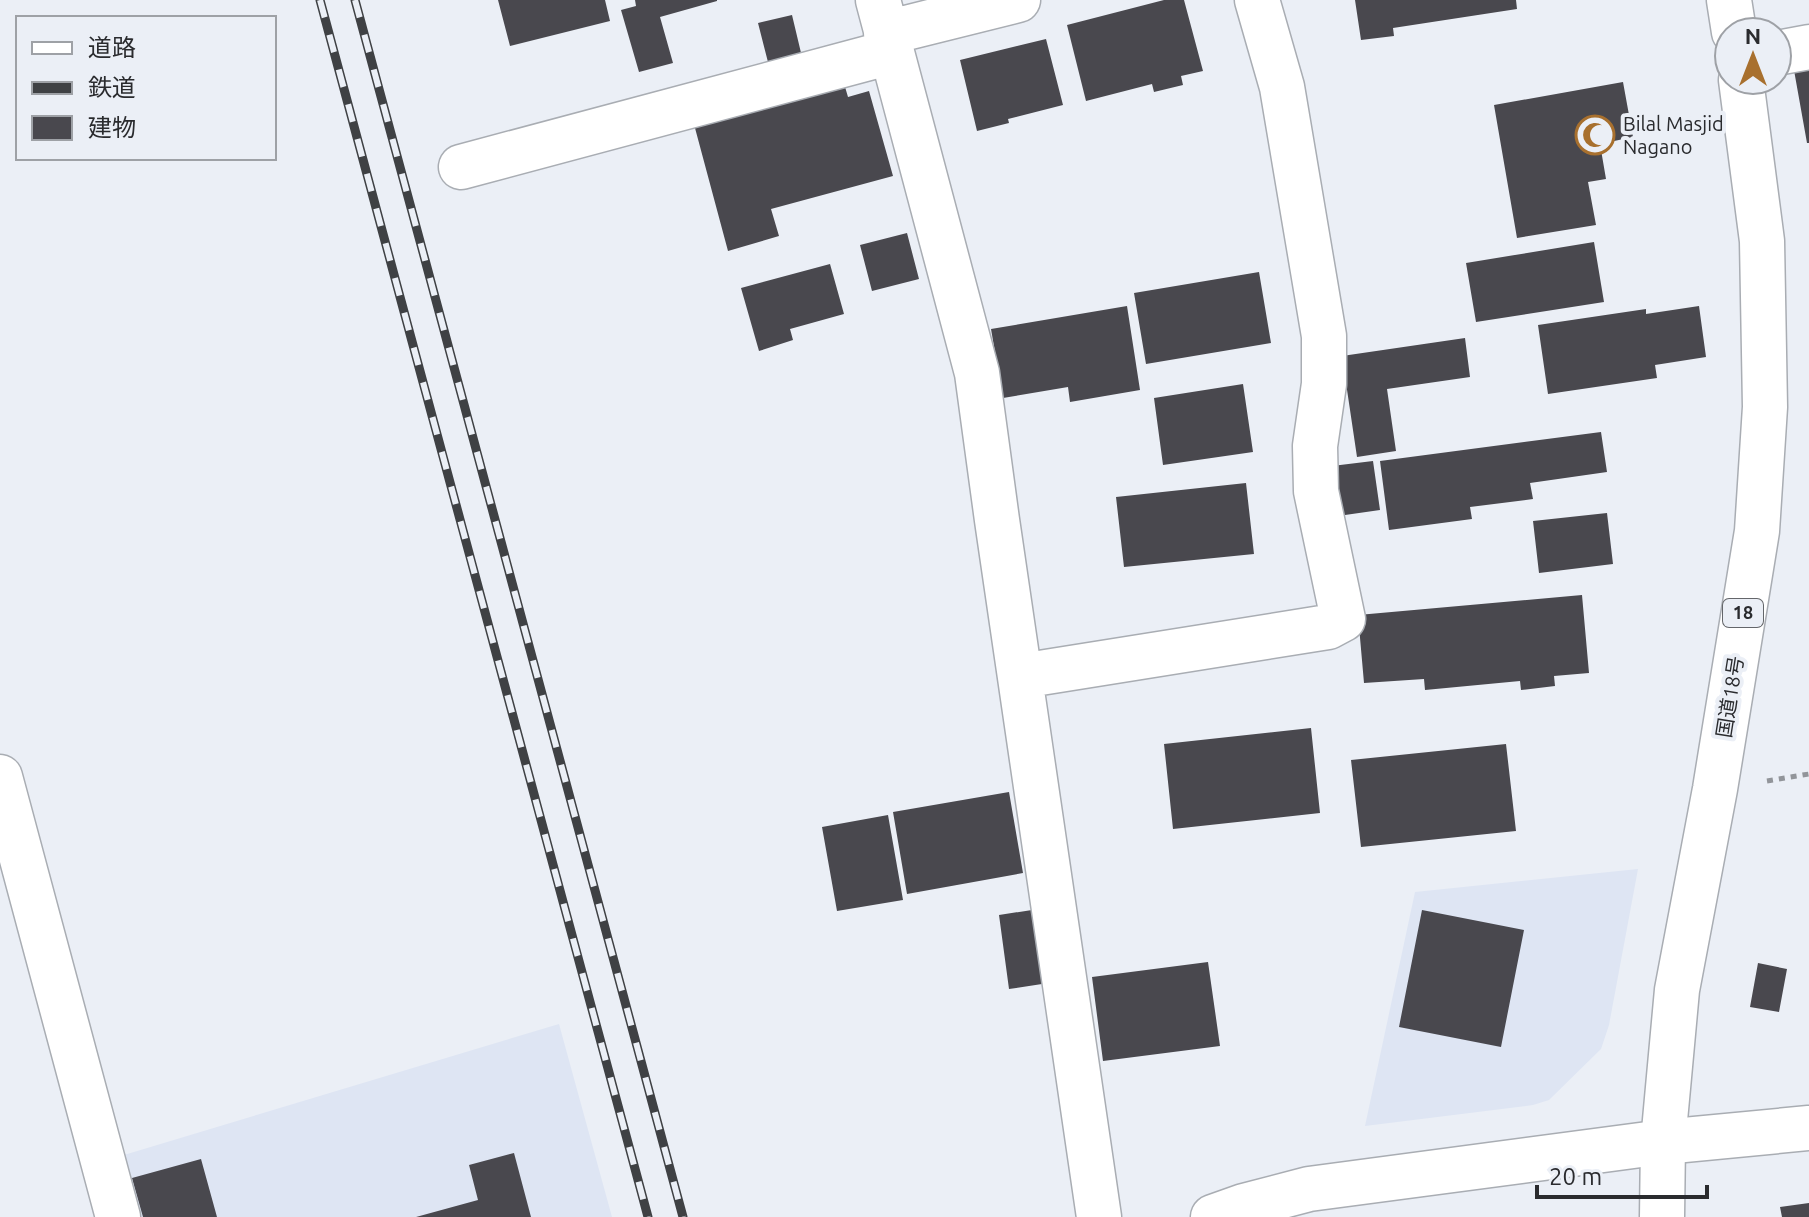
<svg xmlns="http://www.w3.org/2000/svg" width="1809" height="1217" font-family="Ubuntu,'Noto Sans JP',sans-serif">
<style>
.built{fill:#dee5f3}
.building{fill:#49484e}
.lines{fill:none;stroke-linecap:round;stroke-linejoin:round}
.minor-casing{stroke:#a9adb3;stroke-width:47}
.highway-casing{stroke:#a9adb3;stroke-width:47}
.path{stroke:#92959a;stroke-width:5;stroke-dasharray:6 6;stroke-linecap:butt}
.minor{stroke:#fff;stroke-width:44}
.highway{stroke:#fff;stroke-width:44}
.rail-casing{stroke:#3f4144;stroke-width:9}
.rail{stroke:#ebeff6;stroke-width:6;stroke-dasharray:18;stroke-linecap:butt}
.labels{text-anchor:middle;stroke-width:8;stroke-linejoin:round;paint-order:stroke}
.shield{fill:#ebeff6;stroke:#64666a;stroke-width:2}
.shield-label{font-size:18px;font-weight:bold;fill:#2a2b2e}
.poi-label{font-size:20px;fill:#2a2b2e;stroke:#ebeff6;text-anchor:start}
.street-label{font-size:20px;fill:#2a2b2e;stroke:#ebeff6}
</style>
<rect width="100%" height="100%" fill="#ebeff6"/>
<path class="built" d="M1638 869 1609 1025 1601 1049 1549 1100 1533 1105 1365 1126 1415 892Z
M559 1024 612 1217H130L114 1158Z"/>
<path class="building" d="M498 0H605L610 21 510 46Z
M635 0H717V1L660 17 673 63 639 72 621 10 636 6Z
M1164 0H1184L1203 71 1181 76 1183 85 1154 92 1152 84 1086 101 1067 25Z
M1355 0H1516L1517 9 1393 28 1394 36 1361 40Z
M792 15 802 57 769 66 758 23Z
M1046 39 1063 105 1008 119 1009 123 977 131 960 60Z
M1809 57V143H1807L1792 59Z
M843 80 848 97 869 91 893 176 771 209 779 236 728 251 695 128 738 116 736 109Z
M1623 82 1633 137 1600 144 1606 179 1588 182 1596 225 1517 238 1494 105Z
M907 233 919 279 872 291 860 245Z
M1594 242 1604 302 1476 322 1466 263Z
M830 264 844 314 790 329 793 340 759 351 741 288Z
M1259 272 1271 343 1146 364 1134 293Z
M1127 306 1140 390 1070 402 1068 387 1003 398 991 329Z
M1699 306 1706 357 1655 365 1657 378 1548 394 1538 325 1646 309V314Z
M1465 338 1470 377 1387 389 1396 451 1357 457 1342 356Z
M1243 384 1253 452 1163 465 1154 398Z
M1601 432 1607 472 1530 483 1533 499 1470 507 1472 519 1389 530 1380 461Z
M1373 461 1380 510 1338 516 1332 466Z
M1246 483 1254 554 1124 567 1116 497Z
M1607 513 1613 564 1539 573 1533 521Z
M1582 595 1589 673 1554 676 1555 686 1521 690 1520 681 1425 690 1424 679 1364 683 1358 615Z
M1311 728 1320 813 1173 829 1164 744Z
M1506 744 1516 831 1361 847 1351 760Z
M1009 792 1023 873 907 894 893 812Z
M888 815 903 900 837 911 822 827Z
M1032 910 1042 984 1009 989 999 915Z
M1422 910 1524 930 1501 1047 1399 1027Z
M1208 962 1220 1046 1103 1061 1092 977Z
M1758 963 1787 969 1779 1012 1750 1007Z
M514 1153 531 1217H416L478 1200 469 1165Z
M201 1159 217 1217H143L132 1178Z
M1809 1203V1217H1782L1780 1207Z"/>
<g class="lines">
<defs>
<path id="minor" d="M878 0 977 373 997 520 1099 1217
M886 33 1018 0
M1777 53 1809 47
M461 167 891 52
M1021 676 1328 627 1343 619 1316 491 1315 446 1324 384V336L1282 87 1257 0
M0 777 118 1217
M1213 1217 1244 1206 1309 1189 1663 1142 1809 1128"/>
<path id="highway" d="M1729 0 1734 32
M1662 1217 1663 1142 1677 990 1715 789 1757 531 1765 407 1762 241 1741 80"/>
</defs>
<use href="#minor" class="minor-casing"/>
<use href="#highway" class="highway-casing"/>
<path class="path" d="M1767 781 1809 774"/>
<use href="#minor" class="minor"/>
<use href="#highway" class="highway"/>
<defs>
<path id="rail" d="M320 0 648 1217
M355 0 683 1217"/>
</defs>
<use href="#rail" class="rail-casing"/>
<use href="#rail" class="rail"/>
</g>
<defs>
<symbol id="mosque-ring" viewBox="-11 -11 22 22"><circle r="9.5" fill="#ebeff6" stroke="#a8702e" stroke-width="1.5"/><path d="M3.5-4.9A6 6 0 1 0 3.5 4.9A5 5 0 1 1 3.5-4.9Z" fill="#a8702e"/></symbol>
</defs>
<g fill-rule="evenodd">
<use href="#mosque-ring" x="1573" y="113" width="44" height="44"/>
</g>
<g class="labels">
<rect class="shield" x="1723" y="599" width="40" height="28" rx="6"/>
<g class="shield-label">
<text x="1743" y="619">18</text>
</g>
<g class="poi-label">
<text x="1623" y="131">Bilal Masjid<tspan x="1623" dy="23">Nagano</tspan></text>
</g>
<g class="street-label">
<text transform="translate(1730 697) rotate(-81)" y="7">国道18号</text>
</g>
</g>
<rect x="16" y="16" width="260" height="144" fill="#ebeff6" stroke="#9ea1a6" stroke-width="2"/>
<rect x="32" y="42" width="40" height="12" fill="#ffffff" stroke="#9ea1a6" stroke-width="2"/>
<text x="88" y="56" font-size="24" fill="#2a2b2e">道路</text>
<rect x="32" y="82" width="40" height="12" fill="#3f4144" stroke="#9ea1a6" stroke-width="2"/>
<text x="88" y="96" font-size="24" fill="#2a2b2e">鉄道</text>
<rect x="32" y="116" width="40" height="24" fill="#49484e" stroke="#9ea1a6" stroke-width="2"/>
<text x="88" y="136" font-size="24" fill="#2a2b2e">建物</text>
<g transform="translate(1753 56)"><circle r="38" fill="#ebeff6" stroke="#9ea1a6" stroke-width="2"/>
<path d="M0-6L14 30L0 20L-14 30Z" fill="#a8702e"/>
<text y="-12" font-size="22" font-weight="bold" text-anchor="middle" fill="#2a2b2e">N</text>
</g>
<path d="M1537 1185v12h170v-12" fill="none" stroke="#2a2b2e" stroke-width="4"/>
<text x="1549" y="1185" font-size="24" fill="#2a2b2e" stroke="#ebeff6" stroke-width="6" paint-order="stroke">20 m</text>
</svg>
